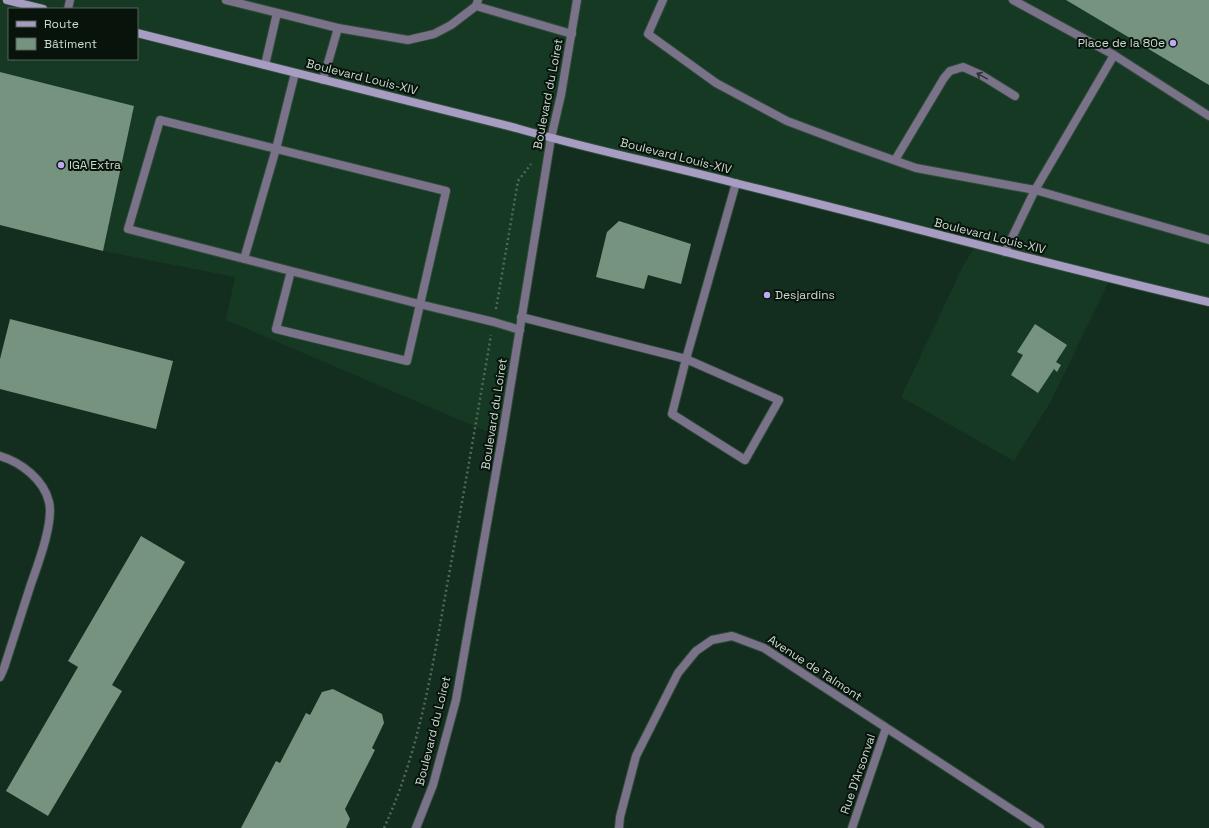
<svg xmlns="http://www.w3.org/2000/svg" width="1209" height="828" font-family="'Space Grotesk',sans-serif">
<style>
.built{fill:#163924;fill-rule:evenodd}
.building{fill:#75937f}
.lines{fill:none;stroke-linecap:round;stroke-linejoin:round}
.service-casing{stroke:#304a3a;stroke-width:10}
.minor-casing{stroke:#304a3a;stroke-width:10}
.tertiary-casing{stroke:#304a3a;stroke-width:10}
.secondary-casing{stroke:#304a3a;stroke-width:10}
.path{stroke:#51685a;stroke-width:2.5;stroke-dasharray:2 3;stroke-linecap:butt}
.service{stroke:#797289;stroke-width:8}
.minor{stroke:#797289;stroke-width:8}
.tertiary{stroke:#797289;stroke-width:8}
.secondary{stroke:#a79dc2;stroke-width:8}
.oneway{stroke:#303438}
.poi-dot{fill:#c0a8f4;stroke:#08130c;stroke-width:1.5}
.labels{text-anchor:middle;stroke-width:4;stroke-linejoin:round;paint-order:stroke}
.poi-label{font-size:12px;fill:#cbdbd0;stroke:#08130c;text-anchor:start}
.street-label{font-size:12px;fill:#cbdbd0;stroke:#08130c}
</style>
<rect width="100%" height="100%" fill="#132e1e"/>
<path class="built" d="M0 0H1209V302L1110 279 1051 401 1014 461 901 397 963 266 976 245 551 138 502 438 226 320 235 277 103 251 0 225ZM9 9H137V59H9Z"/>
<path class="building" d="M1066 0H1209V85Z
M0 72 134 106 103 251 0 225Z
M619 221 691 244 681 284 648 275 644 289 596 277 607 232Z
M10 319 173 361 156 429 0 389V359Z
M1035 324 1067 345 1056 362 1061 365 1057 372 1054 369 1038 393 1011 375 1023 355 1017 352Z
M141 536 185 562 112 685 122 691 48 816 6 791 78 667 68 661Z
M333 689 382 714 384 723 372 748 375 750 345 809 350 819 346 828H241L276 761 280 763 306 713 310 715 322 692Z"/>
<g class="lines">
<defs>
<path id="service" d="M226 0 338 28 323 80
M478 0 476 6 572 34
M663 0 648 34 716 83 787 121 851 145 916 168 1035 190 1209 240
M1013 0 1114 55 1209 116
M68 9 70 0
M338 28 408 40 434 34 451 25 476 6
M265 65 277 13
M895 160 944 78 950 71 963 67 981 75 1015 96
M1005 252 1035 190 1114 55
M244 259 276 149 295 73
M291 271 276 329 407 361 446 191 160 120 128 229 419 304 494 322 520 330
M521 317 686 359 736 183
M686 359 779 400 745 460 672 414Z"/>
<path id="minor" d="M551 138 561 95 577 0
M0 456C21 462 44 480 49 502 54 522 38 564 31 584 22 612 13 640 4 668L0 677
M619 828 620 817 636 756 678 673 696 651 712 640 732 636 764 648 1040 828
M852 828 886 728"/>
<path id="tertiary" d="M416 828 433 785 456 700 502 438 551 138"/>
<path id="secondary" d="M7 0 43 9
M137 33 516 128C588 149 662 164 735 183 893 222 1050 265 1209 302"/>
</defs>
<use href="#service" class="service-casing"/>
<use href="#minor" class="minor-casing"/>
<use href="#tertiary" class="tertiary-casing"/>
<use href="#secondary" class="secondary-casing"/>
<path class="path" d="M496 309 518 181 531 164
M384 828C420 750 433 664 448 580 463 498 477 417 491 335"/>
<use href="#service" class="service"/>
<use href="#minor" class="minor"/>
<use href="#tertiary" class="tertiary"/>
<use href="#secondary" class="secondary"/>
</g>
<defs><path id="oneway-shaft" d="M-6 0H5M1.5-3L5.5 0L1.5 3" fill="none" stroke-width="1.6" stroke-linecap="round" stroke-linejoin="round"/></defs>
<use class="oneway" href="#oneway-shaft" transform="translate(982 76) rotate(-151)"/>
<g class="poi-dot">
<circle cx="1173" cy="43" r="4"/>
<circle cx="61" cy="165" r="4"/>
<circle cx="767" cy="295" r="4"/>
</g>
<g class="labels">
<g class="poi-label">
<text x="1165" y="47" text-anchor="end">Place de la 80e</text>
<text x="69" y="169">IGA Extra</text>
<text x="775" y="299">Desjardins</text>
</g>
<g class="street-label">
<text transform="translate(362 77) rotate(14)" y="4">Boulevard Louis-XIV</text>
<text transform="translate(548 94) rotate(-79)" y="4">Boulevard du Loiret</text>
<text transform="translate(676 156) rotate(14)" y="4">Boulevard Louis-XIV</text>
<text transform="translate(990 236) rotate(14)" y="4">Boulevard Louis-XIV</text>
<text transform="translate(494 414) rotate(-81)" y="4">Boulevard du Loiret</text>
<text transform="translate(815 668) rotate(33)" y="4">Avenue de Talmont</text>
<text transform="translate(433 731) rotate(-76)" y="4">Boulevard du Loiret</text>
<text transform="translate(858 774) rotate(-71)" y="4">Rue D'Arsonval</text>
</g>
</g>
<rect x="8" y="8" width="130" height="52" fill="#08130c" stroke="#56635a"/>
<rect x="16" y="21" width="20" height="6" fill="#a79dc2" stroke="#56635a"/>
<text x="44" y="28" font-size="12" fill="#cbdbd0">Route</text>
<rect x="16" y="38" width="20" height="12" fill="#75937f" stroke="#56635a"/>
<text x="44" y="48" font-size="12" fill="#cbdbd0">Bâtiment</text>
</svg>
